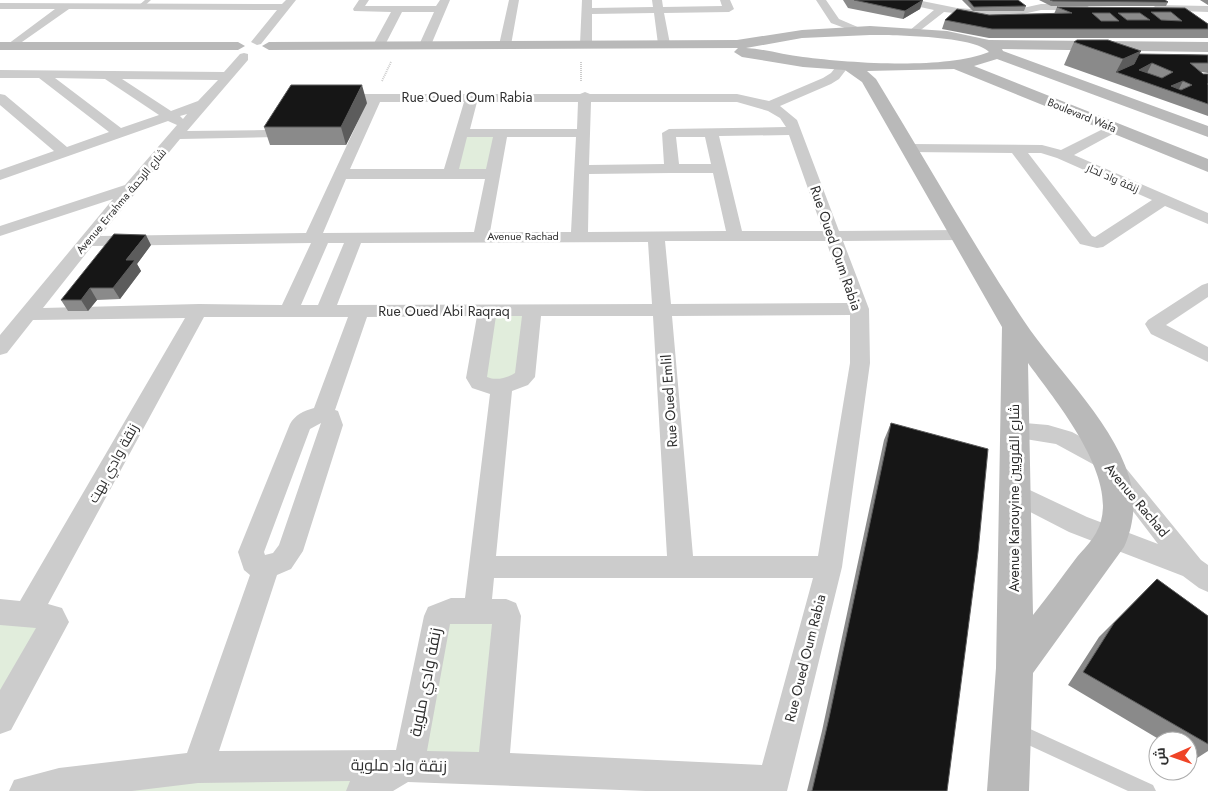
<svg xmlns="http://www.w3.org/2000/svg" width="1208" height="791" font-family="Jost,Cairo,sans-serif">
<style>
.green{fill:#e1eddc}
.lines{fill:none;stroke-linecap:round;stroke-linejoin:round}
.path{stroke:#ccc;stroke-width:2;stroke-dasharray:1 1;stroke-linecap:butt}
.lane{fill:#ccc;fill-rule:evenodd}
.street{fill:#ccc;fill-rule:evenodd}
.secondary{fill:#b9b9b9;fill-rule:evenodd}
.wall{fill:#8a8a8a}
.shaded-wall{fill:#5c5c5c}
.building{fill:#161616;stroke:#5c5c5c;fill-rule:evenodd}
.labels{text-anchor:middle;stroke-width:5;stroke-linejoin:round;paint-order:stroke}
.far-street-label{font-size:11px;fill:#2f2f2f;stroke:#fff}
.street-label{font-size:14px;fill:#2f2f2f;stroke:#fff}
.near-street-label{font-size:16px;fill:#2f2f2f;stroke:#fff}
</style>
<rect width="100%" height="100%" fill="#fff"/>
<path class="green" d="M462 133H501L494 174 450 173Z
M488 310 532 311 525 377 481 384Z
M502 610 493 768 409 764 362 791H61L409 764 451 611Z
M0 615 49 625 0 705Z"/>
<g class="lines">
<path class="path" d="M581 62V81
M382 81 391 62"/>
<path class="lane" d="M145 0H151L142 8H138V6Z
M1017 723 1153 785 1156 791H1128L1011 737 1009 731 1011 725Z"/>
<path class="street" d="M286 0H296L261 44 257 45 251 42 277 10 69 9 12 49 8 48V44L55 9H0V3L282 4Z
M359 0H369L365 6H436L440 0H450L431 45 425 48 419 45 434 12H402L385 45 379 48 373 45 391 12 354 11 353 9Z
M509 0H519L511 45 505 48 499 45Z
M582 0H592V8L653 7 652 0H662L663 7 722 6 720 0H730L734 9 729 12 664 13 670 44 664 47 658 44 654 13 592 14V44L586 47 580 44Z
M816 0H826L839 19 867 31 861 34 831 23Z
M896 0H917L957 8 984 10H1014L1041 4H1084L1089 7 1084 10H1041L1014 16H984L944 12 913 36 907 33 909 31 934 10 897 2Z
M1157 5 1208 6V12L1153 10 1152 8Z
M244 53 248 54V60L187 131 266 130 279 110H289L291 113 275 137 180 139 100 236 306 233 367 102 331 101 329 98 336 94H580L585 92 590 94H737L769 101 823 78 831 73 839 63H847L849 66 839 79 831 84 780 106 797 120 839 231 960 230 966 231 968 235 966 239 960 240 843 241 869 309 870 363 842 567 787 791H646L408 782 393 791H346L350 781 198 783 132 791H9L14 780 59 768 187 753 250 575 244 570 238 552 290 424C295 415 303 411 314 408L348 317H204L48 604 62 608 69 622 11 730 0 734V690L36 628 0 625V599L20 601 185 318 33 320 7 353 0 355V335L113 199 0 236V226L125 185 177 125 168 121 0 180V170L54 151 0 105V94L5 95 67 147 109 132 39 78H0V70L224 72 240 54ZM55 78 105 79 159 115 121 128ZM122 79 218 80 198 101 171 111ZM380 102H464L444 169H350ZM477 102H578L577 129H470ZM591 102H737L768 111 780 118 786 127 669 129 662 133 664 164 589 165ZM187 114 183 119 180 116ZM789 135 823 231H742L719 136ZM467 137H493L486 169H459ZM507 137H576L571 232H490ZM676 137H705L711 164H679ZM671 173H713L726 231 588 232 589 174ZM346 179H485L474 232 323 233ZM665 241H826L848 303 671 304ZM648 242 652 304 337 305 361 243ZM311 243 282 305 199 304 43 308 92 246ZM328 243H344L318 305H301ZM850 315V363L818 556H693L672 316ZM477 316 466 378 472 388 490 394 465 598H451L428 607 424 616 396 750 219 751 277 575 291 569 303 551 343 425 338 411 335 410 367 317ZM496 316H522L515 373C507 378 496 381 487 377ZM541 316H653L667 556H496L512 391 528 385 535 377ZM321 423 279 545 273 553 265 555 264 552 310 429ZM494 578H813L762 765 510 753 521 616 516 603 506 599H492ZM450 624H492L479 752 427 751Z
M1113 124 1120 128 1118 131 1074 155 1208 213V224L1165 206 1103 247 1097 248 1080 244 1012 153 908 152 901 148 908 144 1042 145 1061 150ZM1028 153H1041L1057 158 1152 200 1095 237 1092 236Z
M1208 283V297L1166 325 1208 347V362L1151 334 1145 324 1148 320 1202 285Z
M1014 422 1048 425 1072 432 1116 456 1201 560 1208 565V592L1199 588 1183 576 1069 532 1005 499 1001 492 1005 485 1013 482 1087 517 1158 544 1100 468 1056 444 1006 436 1003 430 1006 424Z"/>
<path class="secondary" d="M870 26 947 31 989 40 1208 42V52L1002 49 1003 51 1208 126V137L997 59 974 66 1208 159V172L954 69 867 71 876 79C925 159 972 243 1024 321 1057 371 1120 428 1132 488 1136 507 1132 530 1124 547L1033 673 1029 791H987L996 668 1002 327 862 82 845 70 803 67 742 57 734 52 738 48 269 50 262 46 269 42 737 40 802 30ZM870 35C894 35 975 36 989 52 944 70 851 63 803 57 784 55 765 49 746 48L802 38ZM1028 363C1056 402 1125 483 1096 533 1091 542 1083 550 1077 557 1062 577 1048 596 1033 615Z
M0 42H238L245 46 238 50H0Z"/>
</g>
<path class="wall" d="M843 0H923L920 9 903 19 848 8Z
M962 0H1018L1026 6 1024 11H973Z
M1039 0H1165L1168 2 1166 6H1051Z
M1200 0H1208V5Z
M1057 7 1185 8 1208 24V38H989L942 29 945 20 989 15 1054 14Z
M1074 42 1141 51 1139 54 1208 55V73L1201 72 1203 74H1208V116L1064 65Z
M367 103 346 145H270L264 127Z
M151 245 137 264 141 271 120 299 97 300 88 311H68L61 300Z
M891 423 947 791H807L822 731 884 440Z
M1157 579 1208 616V751L1194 760 1188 756V741H1162L1068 685 1099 637Z"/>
<path class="shaded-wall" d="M923 0 920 9 903 19 905 11Z
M1141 51 1129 74 1116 72 1123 59Z
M1152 63 1147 73 1135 80 1139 70Z
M1183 81 1178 91 1171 86Z
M362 85 367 103 346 145 341 127Z
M146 235 151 245 137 264 141 271 120 299 113 288 126 260Z
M90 288 97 300 88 311 81 300Z"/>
<path class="building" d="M854 0H923L905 11Z
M968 0H1018L1026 6 974 7Z
M1050 0H1165L1168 2 1053 1Z
M1057 7 1185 8 1208 24V29H992L945 20 957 9 989 15 1072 13ZM1151 12H1171L1182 21 1161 20ZM1092 13H1110L1119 21H1101ZM1118 13H1140L1150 20H1127Z
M1077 40H1108L1141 51 1123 59 1074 42Z
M1139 54 1208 55V63H1190L1203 74H1208V84H1207H1208V104L1116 72 1134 64ZM1152 63 1173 72 1162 78 1139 70ZM1183 81 1192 85 1181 90 1171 86Z
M291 85H362L341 127H264Z
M114 234 146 235 126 260H135L113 288H90L81 300H61Z
M891 423 988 449 978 552 947 791H812L829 718Z
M1157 579 1208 616V744L1083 672 1114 623Z"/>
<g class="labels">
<g class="far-street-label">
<text transform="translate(1082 115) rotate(22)" y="4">Boulevard Wafa</text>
<text transform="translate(1113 178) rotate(24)" y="4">زنقة واد لحار</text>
<text transform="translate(121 201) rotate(-50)" y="4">Avenue Errahma شارع الرحمة</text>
<text x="523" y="240">Avenue Rachad</text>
</g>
<g class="street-label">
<text x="467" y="102">Rue Oued Oum Rabia</text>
<text transform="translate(836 248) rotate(71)" y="5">Rue Oued Oum Rabia</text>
<text x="444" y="316">Rue Oued Abi Raqraq</text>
<text transform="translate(669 401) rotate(-94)" y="5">Rue Oued Emlil</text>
<text transform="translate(113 463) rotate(-61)" y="5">زنقة وادي بهت</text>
<text transform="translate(1014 498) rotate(-90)" y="5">Avenue Karouyine شارع القرويين</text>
<text transform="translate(1137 500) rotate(50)" y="5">Avenue Rachad</text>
<text transform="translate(805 658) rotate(-76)" y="5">Rue Oued Oum Rabia</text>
</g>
<g class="near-street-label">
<text transform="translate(425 682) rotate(-79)" y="6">زنقة وادي ملوية</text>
<text transform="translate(399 765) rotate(1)" y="6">زنقة واد ملوية</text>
</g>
</g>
<g transform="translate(1173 756) rotate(268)"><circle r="24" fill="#ffffff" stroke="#acacac"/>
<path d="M0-4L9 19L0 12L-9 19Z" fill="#ef4427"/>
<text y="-8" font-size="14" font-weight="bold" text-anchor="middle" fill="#2f2f2f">ش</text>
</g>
</svg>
